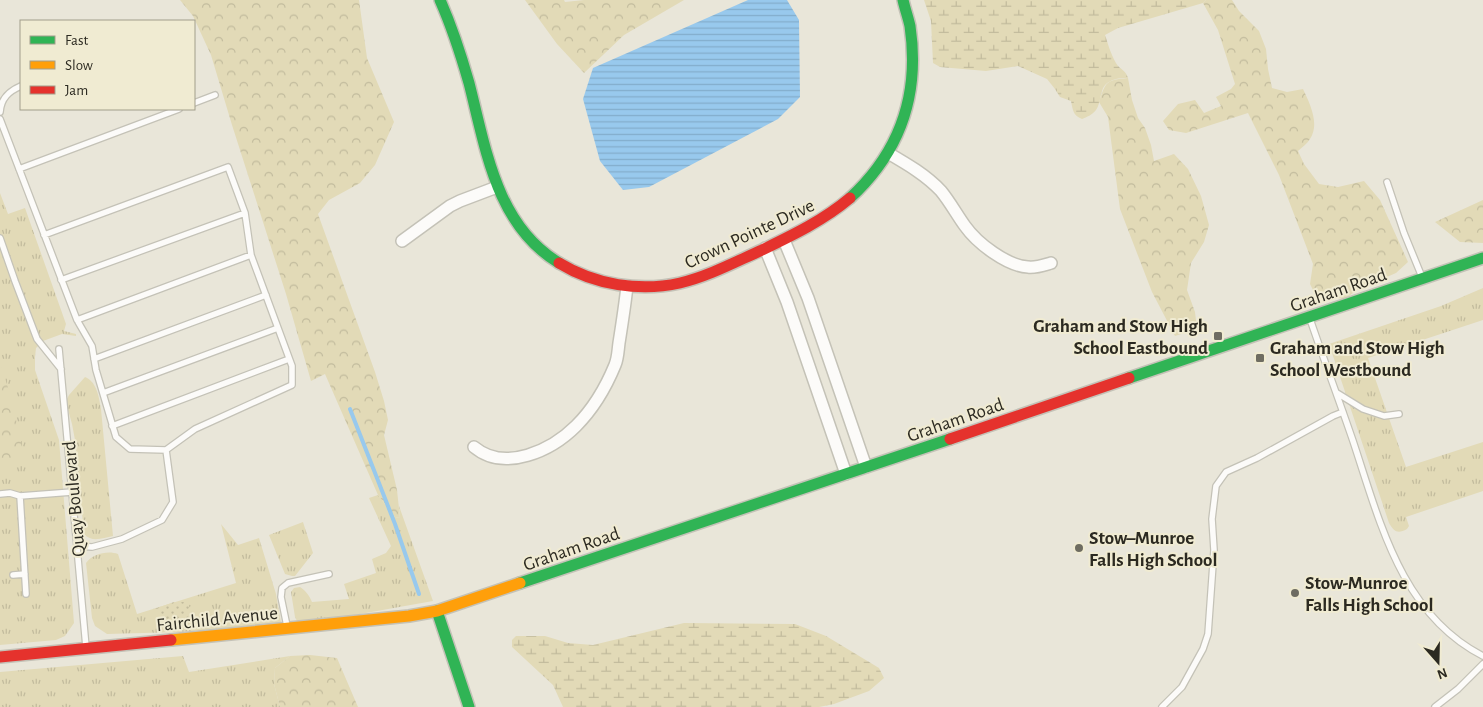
<svg xmlns="http://www.w3.org/2000/svg" width="1483" height="707" font-family="'Alegreya Sans',sans-serif">
<style>
.grass{fill:url(#grass-tufts)}
.forest{fill:url(#forest-crowns)}
.wetland{fill:url(#wetland-marsh)}
.park{fill:url(#park-dots)}
.water{fill:url(#water-rules)}
.lines{fill:none;stroke-linecap:round;stroke-linejoin:round}
.stream{stroke:#98c9ed;stroke-width:4}
.lane-casing{stroke:#c4c2b7;stroke-width:8}
.street-casing{stroke:#c4c2b7;stroke-width:14}
.fast-casing{stroke:#c4c2b7;stroke-width:14}
.slow-casing{stroke:#c4c2b7;stroke-width:14}
.jam-casing{stroke:#c4c2b7;stroke-width:14}
.lane{stroke:#fcfbf9;stroke-width:5.5}
.street{stroke:#fcfbf9;stroke-width:11}
.fast{stroke:#30b455;stroke-width:11}
.slow{stroke:#ff9f0a;stroke-width:11}
.jam{stroke:#e5322d;stroke-width:11}
.poi-dot{fill:#6e6c61;stroke:#f0ebd2;stroke-width:2}
.labels{text-anchor:middle;stroke-width:4;stroke-linejoin:round;paint-order:stroke}
.street-label{font-size:19px;fill:#2c2a21;stroke:#f0ebd2}
.poi-label{font-size:19px;font-weight:bold;fill:#2c2a21;stroke:#f0ebd2;text-anchor:start}
</style>
<defs>
<pattern id="grass-tufts" width="24" height="20" patternUnits="userSpaceOnUse" patternTransform="scale(1.25)"><rect width="24" height="20" fill="#e2dab7"/><path d="M3 7l-1-3M5 7V3M7 7l1-3M15 17l-1-3M17 17v-4M19 17l1-3" fill="none" stroke="#c2bb9d"/></pattern>
<pattern id="forest-crowns" width="20" height="18" patternUnits="userSpaceOnUse" patternTransform="scale(1.25)"><rect width="20" height="18" fill="#e2dab7"/><path d="M2 6a3 3 0 1 1 6 0M12 15a3 3 0 1 1 6 0" fill="none" stroke="#c2bb9d"/></pattern>
<pattern id="wetland-marsh" width="20" height="14" patternUnits="userSpaceOnUse" patternTransform="scale(1.25)"><rect width="20" height="14" fill="#e2dab7"/><path d="M1 5h8M5 5V1M11 12h8M15 12V8" fill="none" stroke="#c2bb9d"/></pattern>
<pattern id="park-dots" width="8" height="8" patternUnits="userSpaceOnUse" patternTransform="scale(1.25)"><rect width="8" height="8" fill="#e2dab7"/><path d="M2 2h.1M6 6h.1" fill="none" stroke="#c2bb9d" stroke-width="1.8" stroke-linecap="round"/></pattern>
<pattern id="water-rules" width="6" height="5" patternUnits="userSpaceOnUse" patternTransform="scale(1.25)"><rect width="6" height="5" fill="#98c9ed"/><path d="M0 2.5h6" fill="none" stroke="#83adcb"/></pattern>
</defs>
<rect width="100%" height="100%" fill="#e9e6d9"/>
<path class="grass" d="M0 193 8 214 25 208 66 324 64 331 76 334V336L62 334 43 341 36 348 35 357V370L59 440 74 623 65 636 56 640 0 645Z
M1483 288V320L1368 358 1406 467 1483 442V491L1406 517 1409 526 1407 529C1398 534 1394 532 1389 523L1329 344 1441 306Z
M85 377C97 382 99 397 101 409L113 536C103 538 92 543 84 534L75 440 72 424 67 406V399L69 395Z
M378 495 395 517 400 518 399 506 433 601 349 616 297 621 295 617 291 592 294 588 300 587C306 591 309 595 312 602L349 599 344 584 376 573 372 559 386 553 391 546 369 498Z
M303 522 313 553 295 576H292L285 574 269 535Z
M221 524 238 545 259 538 276 594 281 623 180 632 107 634 95 626 92 618 86 563C92 554 108 550 118 554L137 614 236 583Z
M183 656 189 672 290 656 275 668 274 684 280 707H0V672Z"/>
<path class="forest" d="M180 0H359L367 58 394 122 375 165 360 183 329 200 318 214 375 372 384 401 388 420 384 435 397 490 400 518 395 517 378 495 325 374 311 381 286 294 232 125 211 55 193 16Z
M525 0H564L565 2 584 0H684L624 35 584 73 557 44Z
M1206 0H1232L1239 11 1259 31 1266 49 1268 69 1272 88 1287 92 1303 89C1310 104 1320 124 1310 139 1307 144 1302 147 1298 151L1304 164 1319 184 1338 187 1364 181 1380 200 1408 262 1396 273 1357 290 1345 299 1316 296 1310 284 1313 264 1279 175 1248 113 1186 133 1169 130 1163 121 1178 104 1195 100 1204 113 1221 106 1216 97 1231 89 1235 84 1218 30 1203 3Z
M1128 78 1132 100 1138 118 1145 128 1151 145 1154 161 1174 154 1188 169 1201 196 1209 225 1204 242 1191 263 1187 290 1195 312 1197 329 1175 336 1152 292 1120 209 1108 117 1099 102C1106 82 1105 80 1128 78Z
M1483 200V243L1460 242 1435 222Z
M0 363 11 397 24 456 8 467 0 463Z
M310 655 337 658 358 707H280L274 684 275 668 290 656Z"/>
<path class="wetland" d="M924 0H1206L1203 3 1118 28 1105 35C1108 44 1112 58 1118 66 1122 70 1126 71 1128 78 1122 78 1115 78 1109 82 1099 87 1102 102 1096 110 1092 115 1087 117 1082 119 1073 115 1073 111 1071 101L1060 97 1055 89 1047 79 1018 66 986 71 940 67 933 63 931 21Z
M684 623 795 624 826 636 879 668 884 678 869 691 834 704 819 707H563L553 685 512 647V640L516 636H545L568 643 593 645Z"/>
<path class="park" d="M174 602H186L191 609 192 614 190 617 181 622 174 620C167 627 163 618 157 614V608Z"/>
<path class="water" d="M748 0H787L799 20 800 97 778 119 649 187 623 190 600 161 583 99 593 68Z"/>
<g class="lines">
<path class="stream" d="M350 409 395 524 419 594"/>
<defs>
<path id="lane" d="M194 103 215 95
M0 112C1 98 9 91 21 86
M0 119 77 320
M19 169 179 109
M1387 182 1404 233 1422 277
M44 235 228 167 245 213 251 255
M0 238 15 281 37 339 61 369
M61 280 245 213
M1310 319C1324 360 1339 400 1353 441 1380 522 1401 614 1483 656
M59 349 86 647
M94 359 266 295
M103 393 278 328
M1337 393 1363 409 1384 416 1399 414
M112 426 289 359
M0 494 10 493 20 496 72 492
M20 496 26 594
M77 546 92 547 122 539 162 520 173 502 166 450 195 429 292 385V366L251 255 77 320 92 346 96 370 116 437 130 449 166 450
M13 575 25 574
M287 626 281 597 282 588 288 583 329 574
M1162 707 1182 687 1203 649 1208 634 1214 550 1212 519 1216 486 1226 472 1257 458 1333 416 1343 412
M1435 707 1458 689 1483 664"/>
<path id="street" d="M888 153C907 164 926 175 941 191 950 202 957 215 965 226 977 243 1007 266 1028 267 1036 268 1044 265 1051 263
M784 240 808 298 866 467
M402 241 450 206 460 201 497 187
M765 248 787 302 846 474
M474 447C505 473 552 450 576 426 593 409 606 387 615 365 618 358 618 350 619 343 622 324 625 305 627 286"/>
<path id="fast" d="M440 0C452 27 461 55 469 83 486 149 496 225 559 263
M850 198C900 152 920 94 910 26 908 17 905 9 903 0
M1129 378 1483 258
M520 583 950 439
M437 611 469 707"/>
<path id="slow" d="M171 640 409 616 437 611 520 583"/>
<path id="jam" d="M559 263C595 285 640 292 680 283 709 276 735 262 762 250 793 235 824 220 850 198
M950 439 1129 378
M0 657 171 640"/>
</defs>
<use href="#lane" class="lane-casing"/>
<use href="#street" class="street-casing"/>
<use href="#fast" class="fast-casing"/>
<use href="#slow" class="slow-casing"/>
<use href="#jam" class="jam-casing"/>
<use href="#lane" class="lane"/>
<use href="#street" class="street"/>
<use href="#fast" class="fast"/>
<use href="#slow" class="slow"/>
<use href="#jam" class="jam"/>
</g>
<g class="poi-dot">
<rect x="1213" y="331" width="10" height="10" rx="2.5"/>
<rect x="1255" y="353" width="10" height="10" rx="2.5"/>
<circle cx="1079" cy="548" r="5"/>
<circle cx="1295" cy="593" r="5"/>
</g>
<g class="labels">
<g class="street-label">
<text transform="translate(749 233) rotate(-25)" y="7">Crown Pointe Drive</text>
<text transform="translate(1338 289) rotate(-19)" y="7">Graham Road</text>
<text transform="translate(955 419) rotate(-19)" y="7">Graham Road</text>
<text transform="translate(73 499) rotate(-95)" y="7">Quay Boulevard</text>
<text transform="translate(571 548) rotate(-19)" y="7">Graham Road</text>
<text transform="translate(217 618) rotate(-6)" y="7">Fairchild Avenue</text>
</g>
<g class="poi-label">
<text x="1208" y="332" text-anchor="end">Graham and Stow High<tspan x="1208" dy="22">School Eastbound</tspan></text>
<text x="1270" y="354">Graham and Stow High<tspan x="1270" dy="22">School Westbound</tspan></text>
<text x="1089" y="544">Stow–Munroe<tspan x="1089" dy="22">Falls High School</tspan></text>
<text x="1305" y="589">Stow-Munroe<tspan x="1305" dy="22">Falls High School</tspan></text>
</g>
</g>
<rect x="20" y="20" width="175" height="90" fill="#f0ebd2" stroke="#a29e8b"/>
<rect x="30" y="36" width="25" height="8" fill="#30b455" stroke="#a29e8b"/>
<text x="65" y="45" font-size="15" fill="#2c2a21">Fast</text>
<rect x="30" y="61" width="25" height="8" fill="#ff9f0a" stroke="#a29e8b"/>
<text x="65" y="70" font-size="15" fill="#2c2a21">Slow</text>
<rect x="30" y="86" width="25" height="8" fill="#e5322d" stroke="#a29e8b"/>
<text x="65" y="95" font-size="15" fill="#2c2a21">Jam</text>
<g transform="translate(1438 662) rotate(160)" stroke="#f0ebd2" stroke-width="4" paint-order="stroke">
<path d="M0-4L9 19L0 12L-9 19Z" fill="#2c2a21"/>
<text y="-8" font-size="14" font-weight="bold" text-anchor="middle" fill="#2c2a21">N</text>
</g>
</svg>
